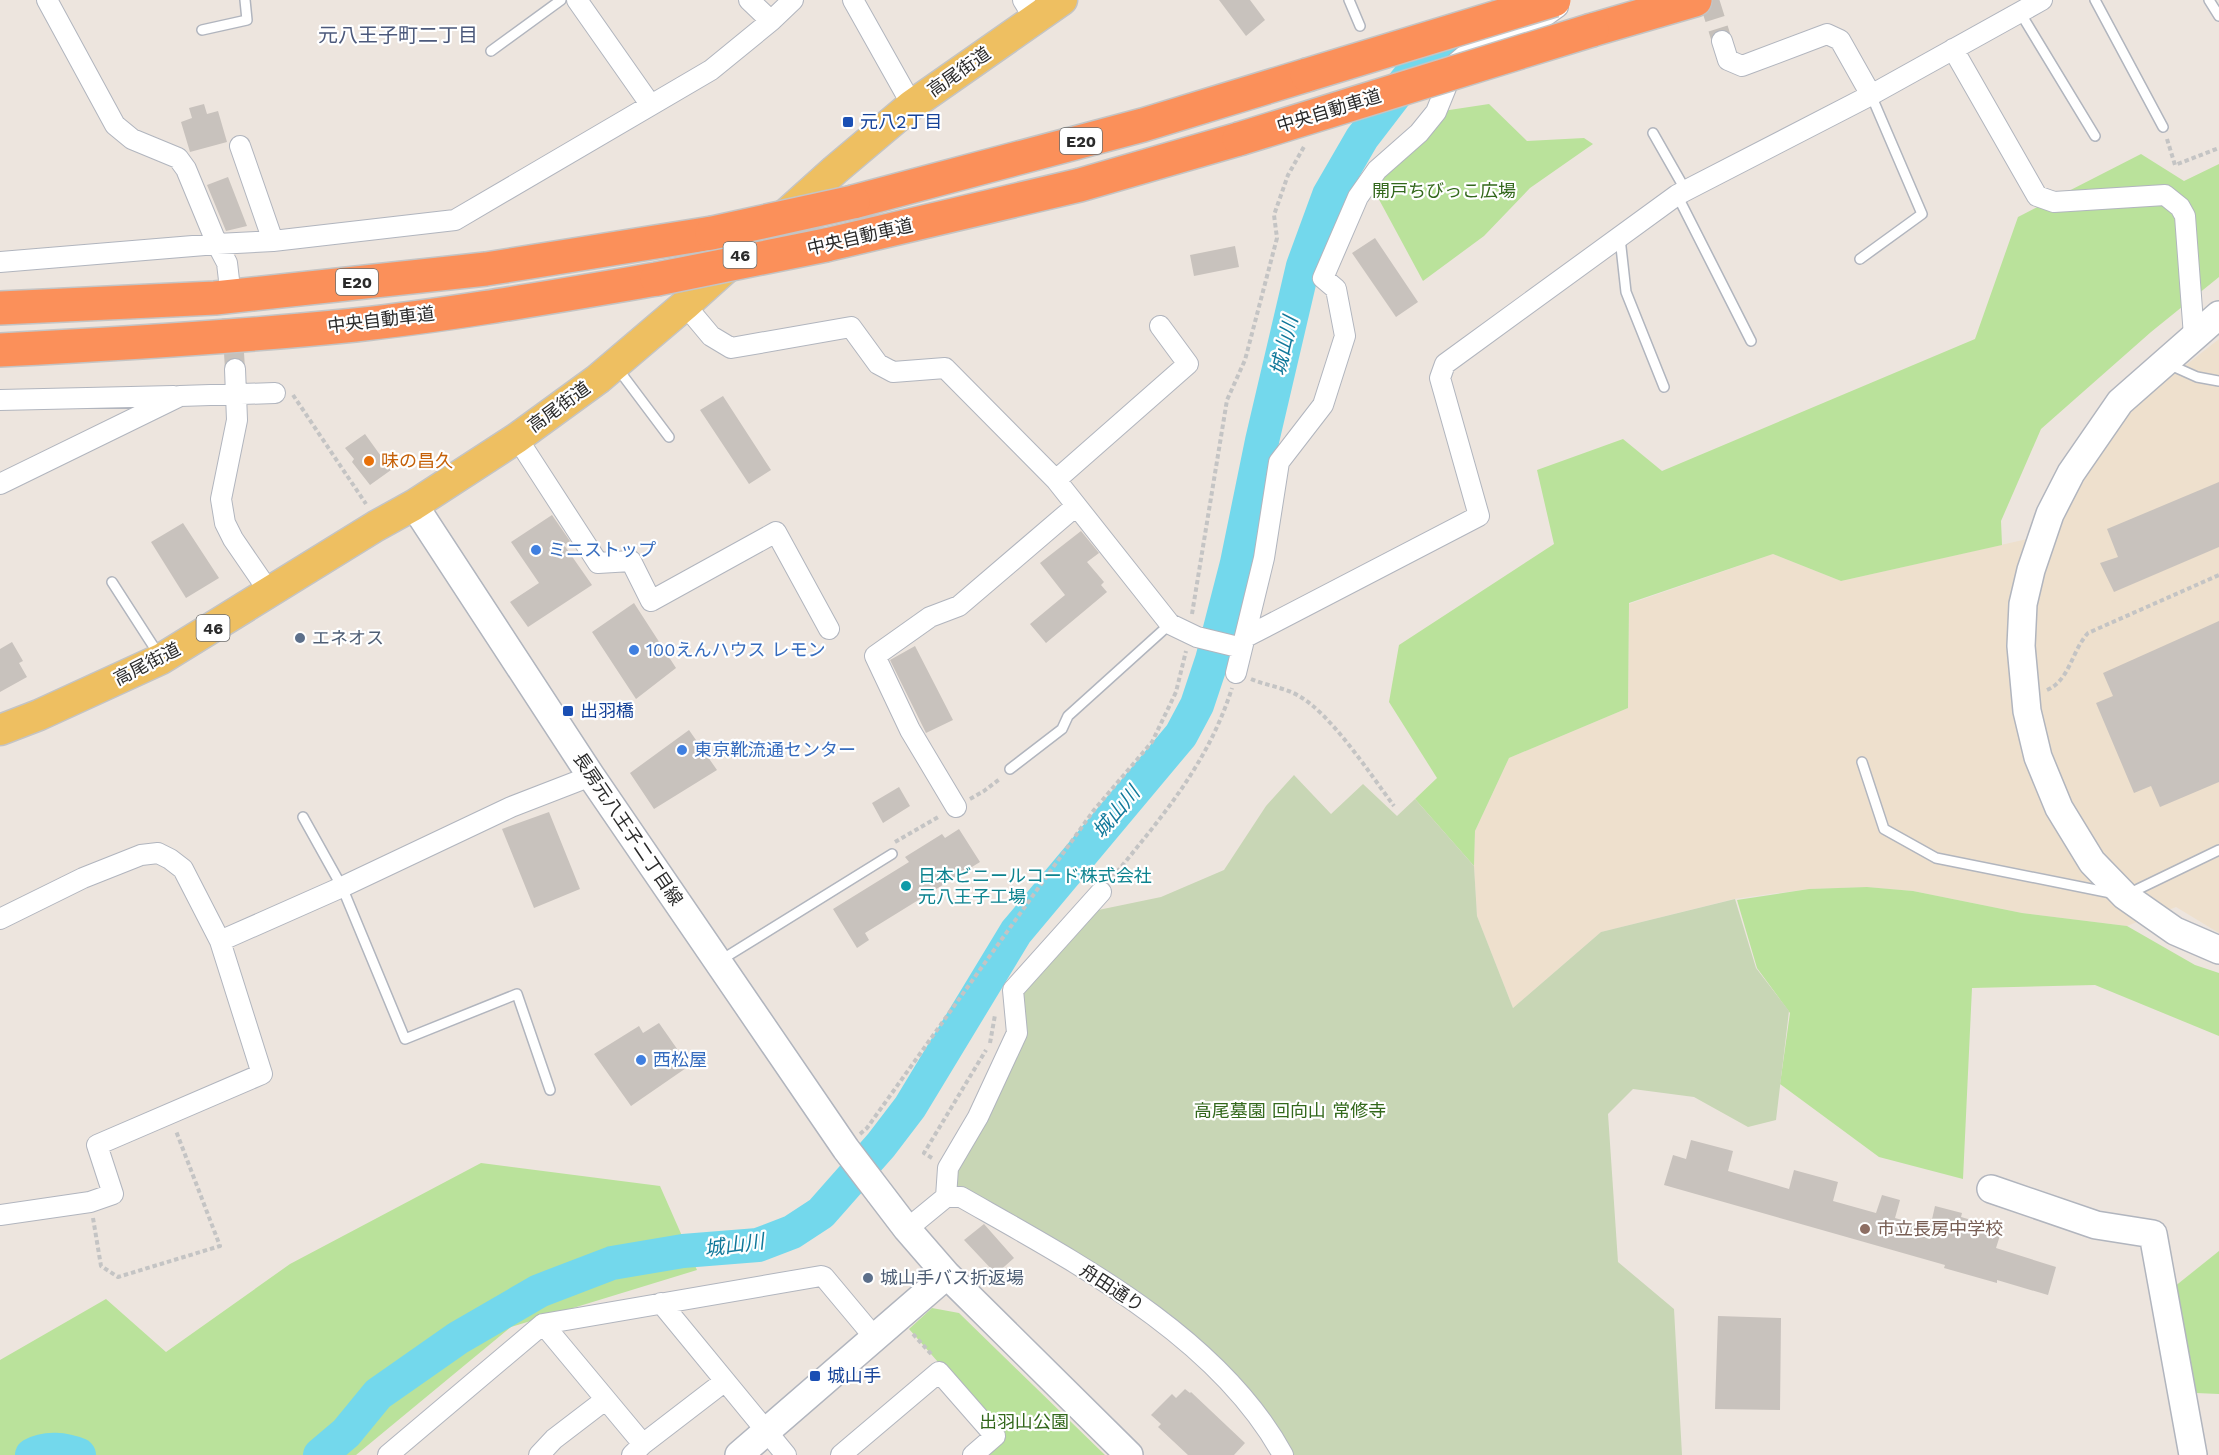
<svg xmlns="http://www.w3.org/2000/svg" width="2219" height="1455" font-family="'Work Sans','Noto Sans JP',sans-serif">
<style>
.education{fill:#eee0cd}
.green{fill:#bae29b}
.cemetery{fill:#c8d6b5}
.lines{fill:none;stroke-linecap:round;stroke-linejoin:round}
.river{stroke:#73d8ec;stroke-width:34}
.building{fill:#c8c2bd}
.street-tunnel{stroke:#c6c0ba;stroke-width:20;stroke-dasharray:20 10;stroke-linecap:butt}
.lane-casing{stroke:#b1b5be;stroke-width:12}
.street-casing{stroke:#b1b5be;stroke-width:22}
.secondary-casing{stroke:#b1b5be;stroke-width:30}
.primary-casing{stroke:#c4c4c4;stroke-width:33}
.highway-casing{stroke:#c4c4c4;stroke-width:36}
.path{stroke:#c4c4c4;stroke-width:4;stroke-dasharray:4.5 3;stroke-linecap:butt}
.lane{stroke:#fff;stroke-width:9}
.street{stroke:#fff;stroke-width:20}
.secondary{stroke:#fff;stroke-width:27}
.primary{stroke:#eebf61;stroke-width:30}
.highway{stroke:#fb905a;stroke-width:33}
.highway-bridge-casing{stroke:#c4c4c4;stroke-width:36;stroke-linecap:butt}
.highway-bridge{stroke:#fb905a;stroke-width:33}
.transit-dot{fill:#1a4fb4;stroke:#fff;stroke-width:2}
.food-dot{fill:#e8710a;stroke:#fff;stroke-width:2}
.shop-dot{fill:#3f7fe0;stroke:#fff;stroke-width:2}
.service-dot{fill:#5c6f8a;stroke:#fff;stroke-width:2}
.culture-dot{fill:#0f9aa8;stroke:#fff;stroke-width:2}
.education-dot{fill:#8d6e63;stroke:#fff;stroke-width:2}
.labels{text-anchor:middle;stroke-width:4.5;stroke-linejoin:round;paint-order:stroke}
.shield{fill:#fff;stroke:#6b6b6b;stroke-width:1.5}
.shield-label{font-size:16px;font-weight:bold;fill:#2b2b2b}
.street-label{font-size:18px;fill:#2b2b2b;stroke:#fff}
.transit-label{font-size:18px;fill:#164399;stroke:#fff;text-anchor:start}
.park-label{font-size:18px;fill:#33681c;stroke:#fff}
.food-label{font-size:18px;fill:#c56008;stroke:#fff;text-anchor:start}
.shop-label{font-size:18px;fill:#366cbe;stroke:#fff;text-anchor:start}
.service-label{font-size:18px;fill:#4e5e75;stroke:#fff;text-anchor:start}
.culture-label{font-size:18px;fill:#0d838f;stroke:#fff;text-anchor:start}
.education-label{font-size:18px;fill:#785e54;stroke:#fff;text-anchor:start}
.neighbourhood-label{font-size:20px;fill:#4c597b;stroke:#fff}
.water-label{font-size:20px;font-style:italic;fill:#10789a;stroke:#fff}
</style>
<rect width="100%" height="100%" fill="#ede5de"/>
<path class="education" d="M2219 339V933L2176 907 2127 926 2022 913 1913 891 1867 887 1809 889 1734 899 1601 932 1513 1008 1477 916 1474 866 1475 831 1509 758 1628 708 1629 604 1773 554 1841 581 2036 537 2048 495 2139 402Z"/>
<path class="green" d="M1489 104 1527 141 1584 138 1593 144 1530 188 1484 236 1423 281 1369 181 1436 112Z
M2141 154 2184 181 2219 164V277L2151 332 2041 429 2001 521 2002 545 1841 581 1773 554 1629 603 1628 708 1509 758 1475 831 1474 866 1415 799 1437 778 1389 702 1399 645 1554 544 1537 470 1623 439 1662 471 1975 339 2018 217Z
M1867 887 1913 891 2022 913 2127 926 2195 965 2219 973V1036L2095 985 1972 988 1963 1179 1879 1157 1780 1084 1790 1013 1757 968 1737 900 1809 889Z
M481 1163 660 1186 697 1270 511 1327 356 1455H0V1360L106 1299 166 1352 290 1264Z
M2219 1251V1394L2173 1392 2154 1303Z
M932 1308 959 1313 1105 1455H973L994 1436 939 1372 938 1362 909 1329Z"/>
<path class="cemetery" d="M1294 775 1331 814 1363 784 1397 816 1415 799 1474 866 1477 916 1513 1008 1601 932 1735 899 1756 968 1789 1011 1776 1120 1748 1127 1694 1097 1633 1089 1608 1114 1618 1262 1674 1309 1682 1455H1283L1171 1329 947 1185 989 1110 1020 989 1079 914 1161 897 1224 870 1266 806Z"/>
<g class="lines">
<path class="river" d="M32 1455C46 1447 65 1449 79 1455
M320 1455 346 1433 378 1394 458 1338 539 1291 612 1263 683 1251 758 1245 792 1232 821 1213 881 1145 910 1107 1016 932 1181 735 1197 705 1212 660 1237 563 1262 441 1303 266 1329 195 1362 138 1408 78 1440 49 1472 25"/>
</g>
<path class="building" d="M1219 0H1250L1265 20 1246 36Z
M204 104 207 114 218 111 227 142 190 152 181 122 192 118 189 108Z
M228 177 247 226 226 231 207 185Z
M1375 238 1418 302 1396 317 1352 253Z
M1235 246 1239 267 1194 276 1190 255Z
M723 396 771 470 749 484 700 410Z
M365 434 391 470 370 485 352 462 354 459 345 448Z
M2219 482V547L2114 592 2100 563 2118 557 2107 529Z
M552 515 570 541 564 545 592 585 528 627 510 602 539 583 511 542Z
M183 523 219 578 186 598 151 542Z
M1081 531 1099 553 1087 562 1104 582 1101 585 1107 592 1046 643 1030 624 1065 595 1040 563Z
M634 603 676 668 636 699 592 632Z
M2219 621V782L2160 807 2151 786 2134 793 2096 703 2113 696 2103 673Z
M12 642 23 661 19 663 27 677 0 692V649Z
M915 646 953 720 926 733 890 660Z
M689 730 717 770 654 809 630 773Z
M899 787 910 806 883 823 872 803Z
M549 812 580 889 534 908 502 829Z
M959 829 980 862 865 933 869 940 857 948 833 909 909 862 905 857 942 834 945 838Z
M659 1023 689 1066 631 1106 594 1054 639 1026 643 1033Z
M1691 1140 1733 1151 1728 1171 1789 1189 1794 1170 1838 1182 1833 1201 1876 1213 1882 1195 1900 1200 1895 1218 1930 1228 1935 1206 1962 1213 1961 1217 2002 1229 1996 1248 2056 1267 2048 1295 1997 1280V1283L1944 1268 1945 1265 1664 1185 1673 1155 1686 1159Z
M984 1224 1014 1258 996 1274 964 1240Z
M1718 1316 1781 1318 1780 1410 1715 1409Z
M1185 1389 1190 1393 1191 1392 1245 1443 1234 1455H1188L1158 1427 1161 1424 1151 1415 1172 1394 1176 1398Z"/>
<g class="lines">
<path class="street-tunnel" d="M1709 0 1722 41
M230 288 235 369"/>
<defs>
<path id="lane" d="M1349 0 1360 26
M2095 0 2163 127
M2209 0 2219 16
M2021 14 2095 136
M202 30 247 20 245 0
M491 51 561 0
M1653 133 1686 191
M1677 195 1751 341
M1620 238 1626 292 1664 387
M1860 259 1922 214 1871 95
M2168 364 2197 377 2219 381
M618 369 669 437
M112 582 159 655
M1862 762 1884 829 1936 858 2111 893
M1010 769 1062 729 1068 716 1170 624
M303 817 342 887 405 1039 517 994 550 1090
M2130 893 2219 850
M721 960 892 854"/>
<path id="street" d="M47 0 115 125 132 139 178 158 186 169 217 244 227 263 229 280
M577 0 650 104
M749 0 771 21
M853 0 912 105
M1023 0 1035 20
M1722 41 1728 60 1742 66 1827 34 1840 40 1871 95
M1953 49 2037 196 2054 202 2165 195 2180 207 2185 216 2194 336
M240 146 273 241
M0 262 217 244 273 241 455 220 711 70 771 21 793 0
M685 305 711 336 731 348 851 327 878 364 893 372 945 368 1056 480 1170 624 1197 637 1242 648
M235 369 237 420 221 499 225 523 233 539 270 593
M0 400 174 396
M517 438 598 563 631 561 651 601 776 532 829 629
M1056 480 1188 364 1160 326
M0 484 180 396 275 393
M1246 637 1479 516 1440 378 1445 364 1677 195 1871 95 2042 0
M1236 673 1264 558 1279 462 1323 405 1345 336 1336 289 1323 278 1358 197 1377 170 1419 133 1436 112 1456 63 1475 47 1533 25 1558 7
M956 807 910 730 875 656 930 617 959 606 1076 506
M0 919 83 878 141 855 158 853 170 859 183 869 220 941 262 1074 97 1145 113 1194 90 1202 0 1215
M220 941 342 887 511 807 591 776
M946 1197 948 1168 978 1117 1017 1033 1013 990 1101 892
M907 1229 946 1197H961C1075 1262 1218 1336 1283 1455
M661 1303 786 1455
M543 1324 643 1444
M388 1455 543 1324 821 1276 824 1277 875 1338
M539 1455 554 1439 605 1400
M632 1455 643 1444 725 1381
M841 1455 939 1372 995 1436 973 1455"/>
<path id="secondary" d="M2219 315 2120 402 2071 473 2050 514 2031 570 2023 604 2021 646 2027 711 2038 757 2059 808 2092 862 2125 896 2175 931 2219 950
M414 505 591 776 846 1149 907 1229 947 1275 1129 1455
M1991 1189 2096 1225 2153 1234 2193 1455
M739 1455 947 1275"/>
<path id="primary" d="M0 730 39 715 161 659 376 526 414 505 517 438 598 379 685 305 835 170 912 105 1062 0"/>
<path id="highway" d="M1592 30 1695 0
M853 202 1143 125 1307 75
M826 245 1080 185 1239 139
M0 308 215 298 486 269 712 233
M0 350C118 344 237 337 355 325 456 314 556 296 657 279"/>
</defs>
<use href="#lane" class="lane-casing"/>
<use href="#street" class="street-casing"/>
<use href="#secondary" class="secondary-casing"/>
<use href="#primary" class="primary-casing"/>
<use href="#highway" class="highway-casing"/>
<path class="path" d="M2167 139 2175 165 2219 148
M293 395 366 504
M1192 614 1227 400 1245 360 1277 238 1274 215 1288 175 1305 145
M1251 679C1267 686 1284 687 1299 696 1332 715 1370 774 1394 806
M2047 690C2070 680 2071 652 2088 633L2219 575
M970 799 984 791 1001 778
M895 842 940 816
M1112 878C1161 818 1208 764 1232 688
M990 1043 995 1015
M860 1134 867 1128 1094 810 1152 742 1176 692 1186 651
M932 1158 924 1153 986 1050
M93 1218 101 1266 118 1277 220 1246 176 1131
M913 1334 932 1355"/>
<use href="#lane" class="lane"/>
<use href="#street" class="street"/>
<use href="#secondary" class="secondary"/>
<use href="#primary" class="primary"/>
<use href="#highway" class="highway"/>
<defs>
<path id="highway-bridge" d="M1307 75 1554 0
M1239 139 1592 30
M712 233 853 202
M657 279 826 245"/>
</defs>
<use href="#highway-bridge" class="highway-bridge-casing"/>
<use href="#highway-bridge" class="highway-bridge"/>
</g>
<g class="transit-dot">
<rect x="842" y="116" width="12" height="12" rx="3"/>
<rect x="562" y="705" width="12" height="12" rx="3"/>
<rect x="809" y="1370" width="12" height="12" rx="3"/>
</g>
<circle class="food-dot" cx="369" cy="461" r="6"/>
<g class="shop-dot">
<circle cx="536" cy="550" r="6"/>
<circle cx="634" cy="650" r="6"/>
<circle cx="682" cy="750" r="6"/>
<circle cx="641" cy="1060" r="6"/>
</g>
<g class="service-dot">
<circle cx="300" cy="638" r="6"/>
<circle cx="868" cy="1278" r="6"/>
</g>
<circle class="culture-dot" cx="906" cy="886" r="6"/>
<circle class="education-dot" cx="1865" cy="1229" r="6"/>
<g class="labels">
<g class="shield">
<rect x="1060" y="128" width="42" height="26" rx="4.5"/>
<rect x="723.5" y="242" width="33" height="26" rx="4.5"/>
<rect x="336" y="269" width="42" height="26" rx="4.5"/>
<rect x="196.5" y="615" width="33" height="26" rx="4.5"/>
</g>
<g class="shield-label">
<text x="1081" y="147">E20</text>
<text x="740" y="261">46</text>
<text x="357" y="288">E20</text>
<text x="213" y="634">46</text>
</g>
<g class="street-label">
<text transform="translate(959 72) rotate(-35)" y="6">高尾街道</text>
<text transform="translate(1329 111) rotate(-17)" y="6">中央自動車道</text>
<text transform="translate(860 237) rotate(-13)" y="6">中央自動車道</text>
<text transform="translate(381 320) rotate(-7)" y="6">中央自動車道</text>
<text transform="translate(559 407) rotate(-36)" y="6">高尾街道</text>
<text transform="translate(147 664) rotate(-27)" y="6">高尾街道</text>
<text transform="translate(628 829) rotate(56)" y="6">長房元八王子二丁目線</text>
<text transform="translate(1112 1288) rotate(33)" y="6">舟田通り</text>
</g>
<g class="transit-label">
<text x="860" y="128">元八2丁目</text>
<text x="580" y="717">出羽橋</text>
<text x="827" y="1382">城山手</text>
</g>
<g class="park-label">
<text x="1444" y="197">開戸ちびっこ広場</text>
<text x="1290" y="1117">高尾墓園 回向山 常修寺</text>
<text x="1024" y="1428">出羽山公園</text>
</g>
<g class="food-label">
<text x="381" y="467">味の昌久</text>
</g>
<g class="shop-label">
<text x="548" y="556">ミニストップ</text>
<text x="646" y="656">100えんハウス レモン</text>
<text x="694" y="756">東京靴流通センター</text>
<text x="653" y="1066">西松屋</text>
</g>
<g class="service-label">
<text x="312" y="644">エネオス</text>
<text x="880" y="1284">城山手バス折返場</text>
</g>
<g class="culture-label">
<text x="918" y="882">日本ビニールコード株式会社<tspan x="918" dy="21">元八王子工場</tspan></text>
</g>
<g class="education-label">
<text x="1877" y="1235">市立長房中学校</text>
</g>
<g class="neighbourhood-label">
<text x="398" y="42">元八王子町二丁目</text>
</g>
<g class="water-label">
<text transform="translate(1284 346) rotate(-77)" y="7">城山川</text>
<text transform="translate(1116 812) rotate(-50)" y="7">城山川</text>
<text transform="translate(734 1245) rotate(-8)" y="7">城山川</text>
</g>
</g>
</svg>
